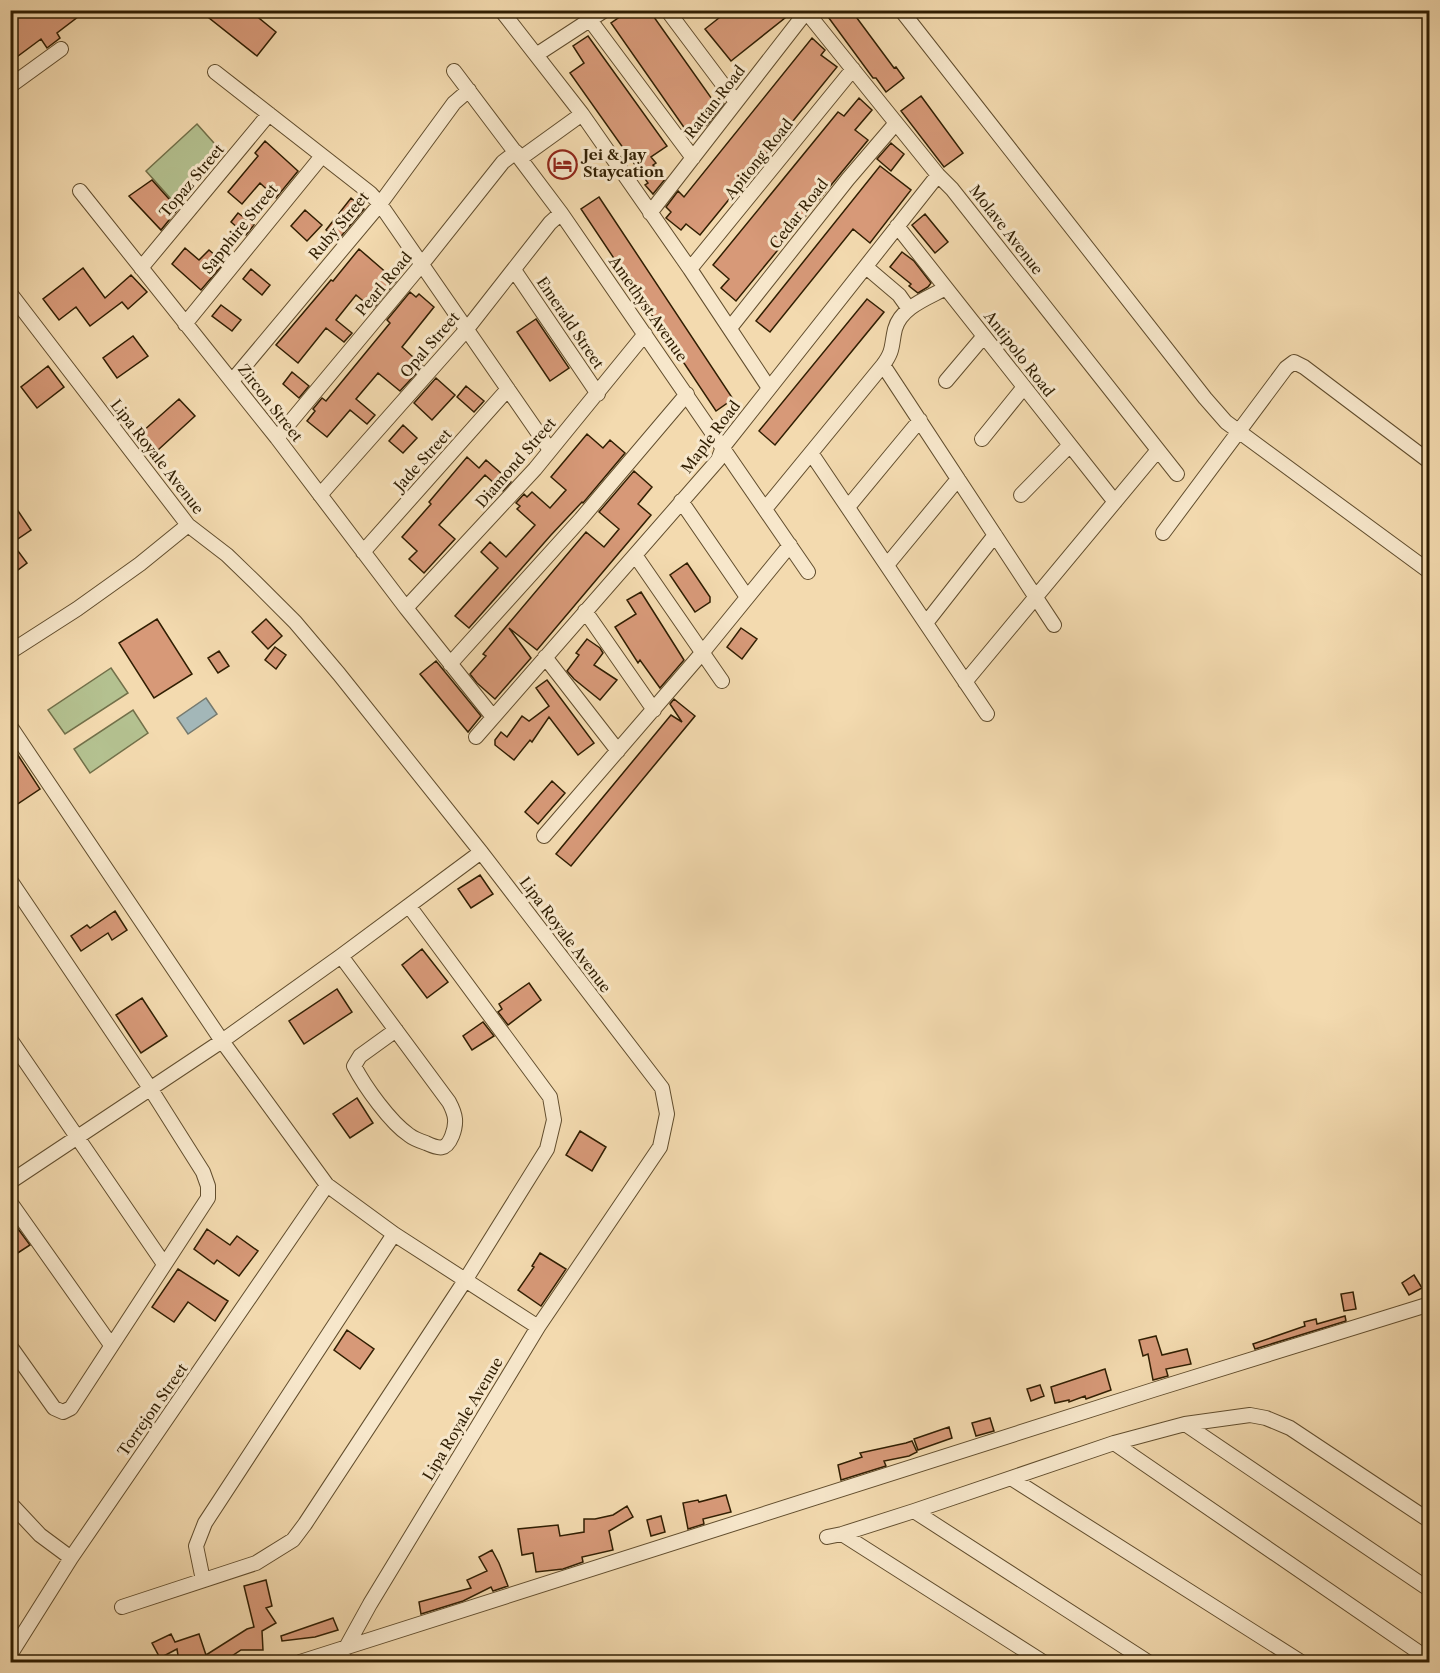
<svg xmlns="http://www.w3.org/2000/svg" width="1440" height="1673" font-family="'Libre Caslon Text',serif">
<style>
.green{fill:#b4c190;stroke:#727049;stroke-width:1.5}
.water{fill:#a3b7b8;stroke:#757a6f;stroke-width:1.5}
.building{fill:#d79978;stroke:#301e02;stroke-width:1.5}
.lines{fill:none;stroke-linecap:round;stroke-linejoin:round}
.street-casing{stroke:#614d2d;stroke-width:16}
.street{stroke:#f7e7cb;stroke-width:14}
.labels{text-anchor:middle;stroke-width:6;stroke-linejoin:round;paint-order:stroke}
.street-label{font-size:15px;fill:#301e02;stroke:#f7e7cb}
.poi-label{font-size:15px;font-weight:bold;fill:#301e02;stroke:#f7e7cb;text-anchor:start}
</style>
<rect width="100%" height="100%" fill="#f3daaf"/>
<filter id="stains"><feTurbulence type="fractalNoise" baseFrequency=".00333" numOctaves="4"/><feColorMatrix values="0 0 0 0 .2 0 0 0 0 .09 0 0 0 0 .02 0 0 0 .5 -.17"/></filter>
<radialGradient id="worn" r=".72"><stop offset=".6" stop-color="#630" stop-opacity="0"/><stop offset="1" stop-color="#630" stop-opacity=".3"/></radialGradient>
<path class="green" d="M197 124 222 152 171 199 146 171Z
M111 668 128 693 65 734 48 710Z
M133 710 148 733 90 773 74 749Z"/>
<path class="water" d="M206 698 217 714 188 734 177 718Z"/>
<path class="building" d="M10 10H87L57 33 60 38 47 48 41 39 10 62Z
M199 10H249L276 32 257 56Z
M630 10H649L714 102 719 98 724 104 707 125 690 136 611 23Z
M729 10H795L731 61 705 29Z
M823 10H851L894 68 896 67 904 78 886 92 876 78H873Z
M588 36 667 146 651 157 656 163 653 165 666 178 653 194 645 185 648 183 570 73 584 63 573 46Z
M812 38 825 50 821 55 837 67 700 235 686 224 681 230 666 218 671 212 666 207 678 191 684 197Z
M921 96 963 153 944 167 901 111Z
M859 98 872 110 855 130 868 140 736 301 721 288 729 279 713 265 838 112 844 116Z
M265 141 298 171 276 198 260 183 242 204 228 192 258 156 255 153Z
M891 143 904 154 891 171 877 159Z
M565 152 575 165 559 176 550 164Z
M880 166 911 190 870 243 853 229 770 332 756 321Z
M152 180 178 209 161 230 129 196Z
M599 197 733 399 716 411 581 209Z
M351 198 364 209 338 240 326 230Z
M305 210 322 225 307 241 291 226Z
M238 213 254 225 246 235 231 222Z
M925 214 948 242 935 253 912 225Z
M185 248 199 260 209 250 224 263 201 290 172 264Z
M359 249 396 281 373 309 356 295 336 320 352 333 344 342 326 328 298 363 276 345 331 280 333 281Z
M902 252 914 261 931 283 928 287 918 293 909 286 911 284 890 267Z
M83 268 105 298 131 275 147 292 128 309 122 302 90 326 76 307 59 320 43 299Z
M251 269 270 285 262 295 243 279Z
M410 292 416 297 419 294 434 307 402 347 423 366 400 391 378 373 356 399 375 415 367 424 350 410 327 437 307 421 315 411 313 409 322 398 326 401 390 323 387 320Z
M867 299 884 312 775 445 759 431Z
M221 305 241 320 232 331 212 316Z
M536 319 569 368 550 381 517 332Z
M133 336 148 356 117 378 103 358Z
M48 366 64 387 37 408 21 387Z
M292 372 309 386 299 398 283 384Z
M436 378 455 395 432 420 414 403Z
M466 386 484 401 474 412 457 397Z
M179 399 195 416 158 450 142 432Z
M403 425 417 438 403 453 389 441Z
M587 434 603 448 610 440 625 453 583 503 582 502 551 535 469 628 455 616 498 568 481 552 490 542 506 557 535 525 517 509 520 506 516 503 524 494 527 497 532 492 550 508 566 490 551 477Z
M467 457 479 468 486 460 511 482 503 491 485 475 439 525 455 539 424 573 409 559 417 551 402 537 431 504 429 502Z
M634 471 652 487 638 504 651 515 537 650 509 628 531 658 495 699 477 683 470 674 486 656 483 654 586 532 604 547 619 529 599 512Z
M10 499 31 530 12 543 27 563 10 576Z
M687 563 710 597V602L695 612 670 575Z
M641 592 684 660 660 688 640 660 638 663 615 627 636 614 627 600Z
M157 619 192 674 154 698 119 643Z
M266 619 282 636 268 649 252 632Z
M741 628 757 639 742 659 727 647Z
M587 639 600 648 603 653 594 665 617 680 600 700 574 679 567 671 579 655 576 653Z
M275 647 286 655 276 669 265 660Z
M219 651 229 666 218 673 208 658Z
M436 661 481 716 468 732 420 674Z
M547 680 594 743 578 755 549 717 532 742 530 740 514 760 495 745V740L501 732 507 737 522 716 529 721 549 706 536 688Z
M674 699 695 716 571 866 556 854 671 715 682 722 670 704Z
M10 743 40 789 10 809Z
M552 781 565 793 538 824 525 812Z
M480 875 493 894 471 908 458 889Z
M115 911 127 930 112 940 108 933 81 951 71 936 87 925 90 928Z
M422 949 448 982 427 998 402 965Z
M529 983 541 1000 508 1025 498 1012 502 1009 499 1004Z
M337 989 352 1012 304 1044 289 1021Z
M142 998 167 1036 141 1053 116 1015Z
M483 1022 494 1036 472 1050 463 1036Z
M357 1098 373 1123 350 1138 333 1114Z
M580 1131 606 1147 592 1171 566 1155Z
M10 1218 30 1245 10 1258Z
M207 1229 230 1245 237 1236 258 1251 239 1276 217 1260 214 1264 194 1249Z
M540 1253 566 1269 541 1306 518 1290 534 1267 532 1266Z
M178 1269 228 1301 215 1321 188 1302 174 1322 152 1307Z
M1414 1275 1422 1288 1409 1295 1402 1283Z
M1353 1292 1356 1309 1344 1311 1341 1294Z
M1345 1316 1346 1321 1255 1349 1253 1344 1305 1326 1304 1322 1316 1319 1317 1324Z
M347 1330 374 1349 360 1369 334 1350Z
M1156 1336 1162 1355 1187 1349 1191 1364 1166 1369 1168 1376 1153 1380 1148 1354 1143 1356 1139 1340Z
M1105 1369 1111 1390 1086 1399 1085 1396 1069 1402V1400L1055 1403 1051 1387Z
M1040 1385 1044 1396 1031 1401 1027 1389Z
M990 1418 994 1431 976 1436 972 1423Z
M949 1427 952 1438 918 1450 914 1439Z
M912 1441 917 1452 909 1456 884 1461 886 1466 841 1480 838 1465 862 1457 860 1453 906 1443Z
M726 1495 731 1512 703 1519 704 1524 688 1529 683 1503 698 1500 699 1502Z
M627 1506 633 1517 609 1531 613 1550 582 1557 583 1562 563 1569 536 1572 533 1553 522 1555 518 1529 558 1525 560 1536 584 1532V1519H595L613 1515Z
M661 1516 665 1532 651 1536 647 1520Z
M492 1550 499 1563 508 1586 493 1591 491 1587 463 1601 421 1614 419 1602 471 1588 467 1580 487 1571 479 1557Z
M266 1580 272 1606 266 1608 276 1623 262 1631 263 1650H241L226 1660V1662H179L177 1649 160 1658 152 1643 171 1634 175 1642 199 1634 206 1655 247 1629 254 1627 244 1586Z
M333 1618 338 1630 315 1637 282 1641 281 1636Z"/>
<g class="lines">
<defs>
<path id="street" d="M501 10 582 114 690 269 769 388
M667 10 736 102
M805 10 938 175 952 189 1177 474
M901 10 1205 398 1226 422 1430 572
M590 20 693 158
M536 55 605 10
M454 71 561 213 808 572
M215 72 370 193 380 204 550 450
M10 86 61 49
M521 158 582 114
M80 191 277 438 406 608 493 717
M650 213 806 12
M897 226 1115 502
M866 267 899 295 909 309
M141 268 269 114
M690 269 853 69
M514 270 598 394
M10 293 188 525 227 555 256 583 295 622 339 674 481 852 662 1088 667 1114 660 1147 538 1327 370 1604 338 1662
M185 324 322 156
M730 328 848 179 896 123
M883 365 1054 625
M232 381 380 204 454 103 469 90
M946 381 984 336
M277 438 422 264 503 162 516 152
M982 439 1024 387
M811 453 987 714
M320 495 467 329 550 223 561 213
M1021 495 1070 445
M681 501 747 597
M848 507 920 420
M765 509 883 365C894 350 891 346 895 329 901 307 928 298 946 288
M1163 533 1286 368 1294 362 1304 367 1430 462
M363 552 508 389
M635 555 722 681
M887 565 958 479
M406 608 535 469 645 334
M585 611 654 710
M926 623 995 535
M10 652 77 609 140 564 188 525
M545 657 618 751
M450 664 581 519 687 394
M965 682 1158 450
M10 726 222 1041 327 1185 394 1234 538 1327
M476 737 718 460 723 447 938 175
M544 836 702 653 790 545
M10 880 150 1088 203 1172 208 1186V1198L71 1408 63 1412 54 1408 10 1346
M341 956 449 1102C456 1115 457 1123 452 1136 446 1151 439 1149 426 1143 420 1141 414 1139 409 1135 390 1122 365 1087 354 1066L360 1056 396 1030
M10 1039 164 1264
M10 1182 222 1041 341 956 481 852
M10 1202 111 1345
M1185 1424 1430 1590
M1114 1443 1430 1660
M1011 1478 1301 1662
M10 1503 40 1535 71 1558
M914 1511 1148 1662
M842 1534 1043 1662
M827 1537 842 1534 914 1511 1114 1443 1185 1424 1250 1415 1266 1418 1290 1428 1430 1521
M203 1580 196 1546 205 1523 394 1234
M122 1607 256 1563 293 1540 305 1524 466 1279 547 1149 554 1120 550 1097 409 906
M10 1655 71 1558 327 1185
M300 1662 1153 1390 1430 1304"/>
</defs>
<use href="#street" class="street-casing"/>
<use href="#street" class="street"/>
</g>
<defs>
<symbol id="hotel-ring" viewBox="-11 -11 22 22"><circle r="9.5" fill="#f7e7cb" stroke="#8f2418" stroke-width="1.5"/><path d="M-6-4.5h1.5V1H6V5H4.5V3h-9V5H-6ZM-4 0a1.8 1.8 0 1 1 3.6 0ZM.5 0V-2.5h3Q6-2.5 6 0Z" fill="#8f2418"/></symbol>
</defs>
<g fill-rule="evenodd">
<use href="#hotel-ring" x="546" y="148" width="33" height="33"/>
</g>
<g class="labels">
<g class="street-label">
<text transform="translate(715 102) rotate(-52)" y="5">Rattan Road</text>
<text transform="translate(759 159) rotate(-51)" y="5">Apitong Road</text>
<text transform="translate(192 181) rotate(-50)" y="5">Topaz Street</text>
<text transform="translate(799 214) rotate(-52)" y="5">Cedar Road</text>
<text transform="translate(339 226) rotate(-50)" y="5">Ruby Street</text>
<text transform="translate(240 229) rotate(-51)" y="5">Sapphire Street</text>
<text transform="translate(1006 230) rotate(52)" y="5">Molave Avenue</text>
<text transform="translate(384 284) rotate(-50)" y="5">Pearl Road</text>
<text transform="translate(648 309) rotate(55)" y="5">Amethyst Avenue</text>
<text transform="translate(570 323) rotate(56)" y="5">Emerald Street</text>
<text transform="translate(430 345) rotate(-49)" y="5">Opal Street</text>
<text transform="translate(1019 354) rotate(52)" y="5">Antipolo Road</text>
<text transform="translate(270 403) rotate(52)" y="5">Zircon Street</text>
<text transform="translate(711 437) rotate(-53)" y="5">Maple Road</text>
<text transform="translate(157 457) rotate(52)" y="5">Lipa Royale Avenue</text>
<text transform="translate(423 460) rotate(-48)" y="5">Jade Street</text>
<text transform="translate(516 463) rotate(-49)" y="5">Diamond Street</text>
<text transform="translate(565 935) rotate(53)" y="5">Lipa Royale Avenue</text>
<text transform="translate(153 1410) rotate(-55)" y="5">Torrejon Street</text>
<text transform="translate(463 1419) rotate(-59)" y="5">Lipa Royale Avenue</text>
</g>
<g class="poi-label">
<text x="583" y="160">Jei &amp; Jay<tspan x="583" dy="17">Staycation</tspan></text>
</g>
</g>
<rect width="1440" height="1673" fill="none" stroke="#f3daaf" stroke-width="36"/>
<rect x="12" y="12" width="1416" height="1649" fill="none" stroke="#301e02" stroke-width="3"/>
<rect x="18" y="18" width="1404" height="1637" fill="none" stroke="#301e02" stroke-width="1.5"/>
<rect width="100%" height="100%" filter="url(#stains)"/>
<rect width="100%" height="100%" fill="url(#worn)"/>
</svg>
